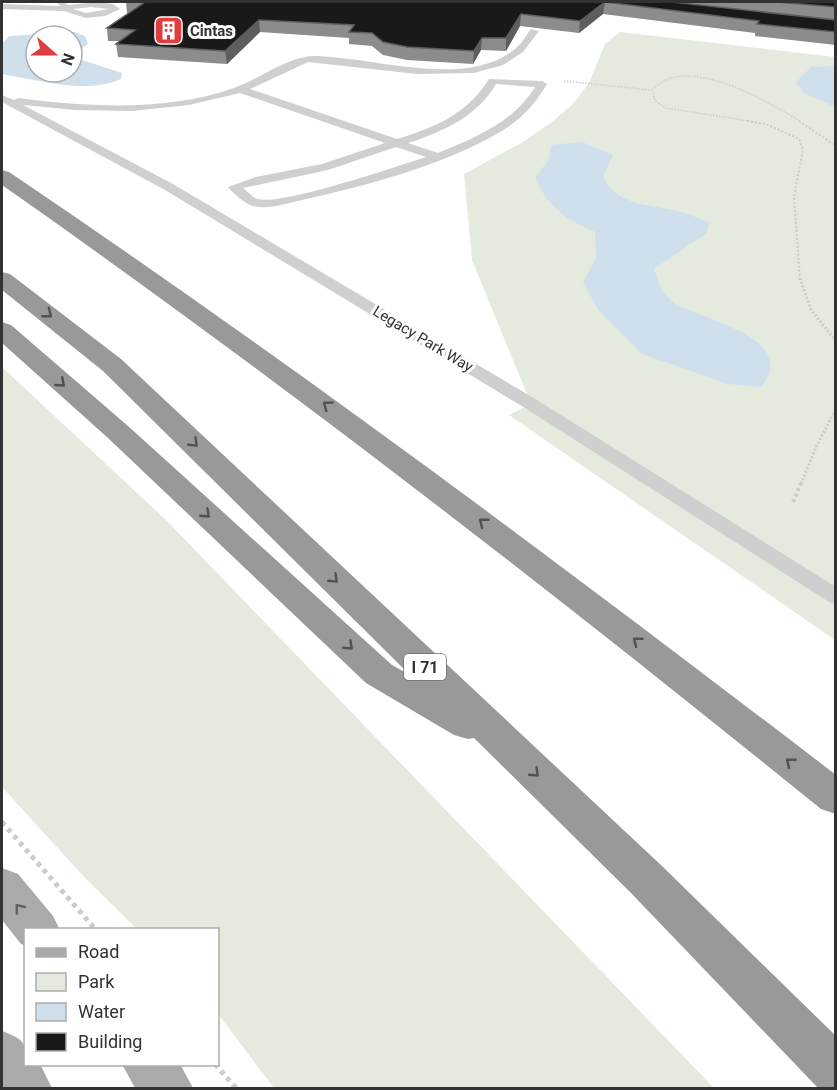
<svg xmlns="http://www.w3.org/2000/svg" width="837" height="1090" font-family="Roboto,sans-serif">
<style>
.green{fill:#e4ebde}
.water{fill:#cfdfec}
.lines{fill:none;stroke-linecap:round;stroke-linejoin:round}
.path-far4{stroke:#ccc;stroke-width:1.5;stroke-dasharray:1.5 1.5;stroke-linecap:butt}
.path-far3{stroke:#ccc;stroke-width:2;stroke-dasharray:2 2;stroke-linecap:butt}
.path-far2{stroke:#ccc;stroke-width:3;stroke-dasharray:2 2;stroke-linecap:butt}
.path-far1{stroke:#ccc;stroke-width:4;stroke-dasharray:3 3;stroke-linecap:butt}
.path{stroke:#ccc;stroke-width:5;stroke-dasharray:4.5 4.5;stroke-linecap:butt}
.service{fill:#cfcfcf;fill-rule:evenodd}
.primary{fill:#aaa;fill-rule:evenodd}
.motorway{fill:#999;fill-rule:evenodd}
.wall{fill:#8c8c8c}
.shaded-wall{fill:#5e5e5e}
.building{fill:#191919;stroke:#5e5e5e;stroke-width:1.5}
.oneway{stroke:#515151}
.oneway2{stroke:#626262}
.labels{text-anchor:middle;stroke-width:6;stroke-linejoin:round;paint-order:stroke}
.far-poi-label{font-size:15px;font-weight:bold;fill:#323232;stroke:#fff;text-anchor:start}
.far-street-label{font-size:15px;fill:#323232;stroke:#fff}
.shield{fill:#fff;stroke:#707070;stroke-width:1.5}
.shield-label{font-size:16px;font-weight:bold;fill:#323232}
</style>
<rect width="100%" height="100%" fill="#fff"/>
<path class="green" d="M620 32 835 57V640L509 415 531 404 472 260 464 174 523 142 553 121 573 104 589 83 605 44Z
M2 367 167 521 714 1088H274L218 1014V930L137 929 85 878 2 787Z"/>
<path class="water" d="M74 32 85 36 88 44 72 55V36H36L34 64 36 72H72V61L82 60 122 73 121 79C86 95 38 80 2 74V44L9 36Z
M835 66V107L804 93 796 82 811 67Z
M582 142 613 155 603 177C619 208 653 204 682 212 691 215 700 219 709 222L707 233 654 269C658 280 662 294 672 301 696 319 776 331 770 370 770 375 764 382 762 387L728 384 642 354 598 310 583 282 596 258 595 232C565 218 550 210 535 178L549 159 551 145Z"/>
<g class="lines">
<path class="path-far4" d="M564 81 651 90
M756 122 666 108 655 101 652 89C657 86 663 81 668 79 705 65 771 103 801 122"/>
<path class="path-far3" d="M747 121 766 124 799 139 803 150 794 196 800 280
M799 121 836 146"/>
<path class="path-far2" d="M800 278 811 310 836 341
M801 484 817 445 836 409"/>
<path class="path-far1" d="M793 502 801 483"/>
<path class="path" d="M2 822 96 930
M215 1064 236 1088"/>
<path class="service" d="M57 2H65L68 5 97 2 113 4 120 9 105 16 86 18 64 11 2 9V4L60 6ZM91 7 109 9 86 13 73 9Z
M531 29 539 31 523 52 503 65 474 73 417 74 308 62 250 89 397 139C436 127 467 114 489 79L542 81 547 84C535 104 521 120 500 132 445 165 365 186 302 200 288 203 268 210 253 206 245 204 233 193 228 187L256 177 322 164 385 143 240 93 189 105 132 111 75 110 23 105 173 184 537 400 836 587V604L829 602 525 408 165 190 2 102V95L14 100 18 98C88 107 166 112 234 88 257 80 280 62 305 57 318 54 336 58 350 59 398 65 477 84 517 47 523 42 526 35 531 29ZM496 84 535 87C514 122 475 138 438 153L408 143C442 132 477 117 496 84ZM396 147 426 157C398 166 281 206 258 199 253 198 247 191 243 188L328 170Z"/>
<path class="primary" d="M2 868 18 874 53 916 60 930H26V946L21 944 2 920Z
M2 1031C24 1040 26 1041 26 1064H40L52 1088H2Z
M122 1064H180L193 1088H135Z"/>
<path class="motorway" d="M2 170 9 172C292 363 565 567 836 775V814L821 809C554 593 283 382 2 185Z
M2 272 10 274 121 359 663 867 836 1036V1088H818L631 893 474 738 468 739 454 735 366 683 108 438 2 343V322L11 325 128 426 392 665 410 675 103 371 2 290Z"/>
</g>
<path class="wall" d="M126 2H836V20L784 15 836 20V45L755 36V33L603 14 579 33 520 26 506 51 481 50 473 64 407 60 383 55 372 46 349 44V38L260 32 227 64 118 57 116 44 119 41H108L107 28 129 13H127Z"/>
<path class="shaded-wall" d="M605 2 603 14 579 33 580 21Z
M521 14 520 26 506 51V38Z
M259 20 260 32 227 64 225 51Z
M482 38 481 50 473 64 474 51Z"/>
<path class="building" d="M142 2H672L836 20V32L757 24 759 21 605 2 580 21 521 14 506 38H482L474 51 407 47 383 42 372 33 349 32 354 25 259 20 225 51 116 44 135 30 107 28 145 2Z
M776 2H836V7Z"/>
<defs><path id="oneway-chevron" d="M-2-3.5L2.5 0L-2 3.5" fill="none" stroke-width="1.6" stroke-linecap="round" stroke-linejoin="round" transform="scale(1.5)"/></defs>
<g class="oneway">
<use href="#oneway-chevron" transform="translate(48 314) rotate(38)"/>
<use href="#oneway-chevron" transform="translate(61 383) rotate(41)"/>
<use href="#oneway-chevron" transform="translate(327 405) rotate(-143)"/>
<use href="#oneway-chevron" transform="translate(194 443) rotate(44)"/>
<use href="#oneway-chevron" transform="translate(206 514) rotate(43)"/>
<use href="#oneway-chevron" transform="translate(483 522) rotate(-142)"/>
<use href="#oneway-chevron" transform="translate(334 579) rotate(44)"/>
<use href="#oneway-chevron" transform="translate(637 641) rotate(-142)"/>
<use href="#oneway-chevron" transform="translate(349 646) rotate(43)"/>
<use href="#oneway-chevron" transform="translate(790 762) rotate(-141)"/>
<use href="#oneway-chevron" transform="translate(535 773) rotate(44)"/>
</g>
<use class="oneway2" href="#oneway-chevron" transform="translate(19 908) rotate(-129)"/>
<defs>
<symbol id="building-square" viewBox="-11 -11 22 22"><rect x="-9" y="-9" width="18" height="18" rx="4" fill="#e03e3e" stroke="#fff"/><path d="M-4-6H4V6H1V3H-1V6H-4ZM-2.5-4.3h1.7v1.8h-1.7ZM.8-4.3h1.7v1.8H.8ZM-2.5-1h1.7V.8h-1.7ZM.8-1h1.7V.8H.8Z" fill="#fff"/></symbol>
</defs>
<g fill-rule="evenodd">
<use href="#building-square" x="152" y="14" width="33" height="33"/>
</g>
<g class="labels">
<g class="far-poi-label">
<text x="190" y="36">Cintas</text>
</g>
<g class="far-street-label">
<text transform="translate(423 339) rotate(31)" y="5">Legacy Park Way</text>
</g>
<rect class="shield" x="404" y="654" width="42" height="26" rx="4.5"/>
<g class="shield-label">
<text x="425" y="673">I 71</text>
</g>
</g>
<rect width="837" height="1090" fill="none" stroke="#323232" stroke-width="6"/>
<rect x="24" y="928" width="195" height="138" fill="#ffffff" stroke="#adadad" stroke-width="1.5"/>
<rect x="36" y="948" width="30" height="9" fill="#aaaaaa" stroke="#adadad" stroke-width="1.5"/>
<text x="78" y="958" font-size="18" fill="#323232">Road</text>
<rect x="36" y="973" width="30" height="18" fill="#e4ebde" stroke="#adadad" stroke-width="1.5"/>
<text x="78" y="988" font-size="18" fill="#323232">Park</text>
<rect x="36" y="1003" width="30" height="18" fill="#cfdfec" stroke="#adadad" stroke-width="1.5"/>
<text x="78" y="1018" font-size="18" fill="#323232">Water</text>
<rect x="36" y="1033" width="30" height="18" fill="#191919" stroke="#adadad" stroke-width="1.5"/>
<text x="78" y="1048" font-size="18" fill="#323232">Building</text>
<g transform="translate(54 54) rotate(111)"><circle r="28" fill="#ffffff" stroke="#adadad" stroke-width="1.5"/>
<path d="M0-4.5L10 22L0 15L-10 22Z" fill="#e03e3e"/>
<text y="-9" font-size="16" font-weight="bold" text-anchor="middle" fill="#323232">N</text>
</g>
</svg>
